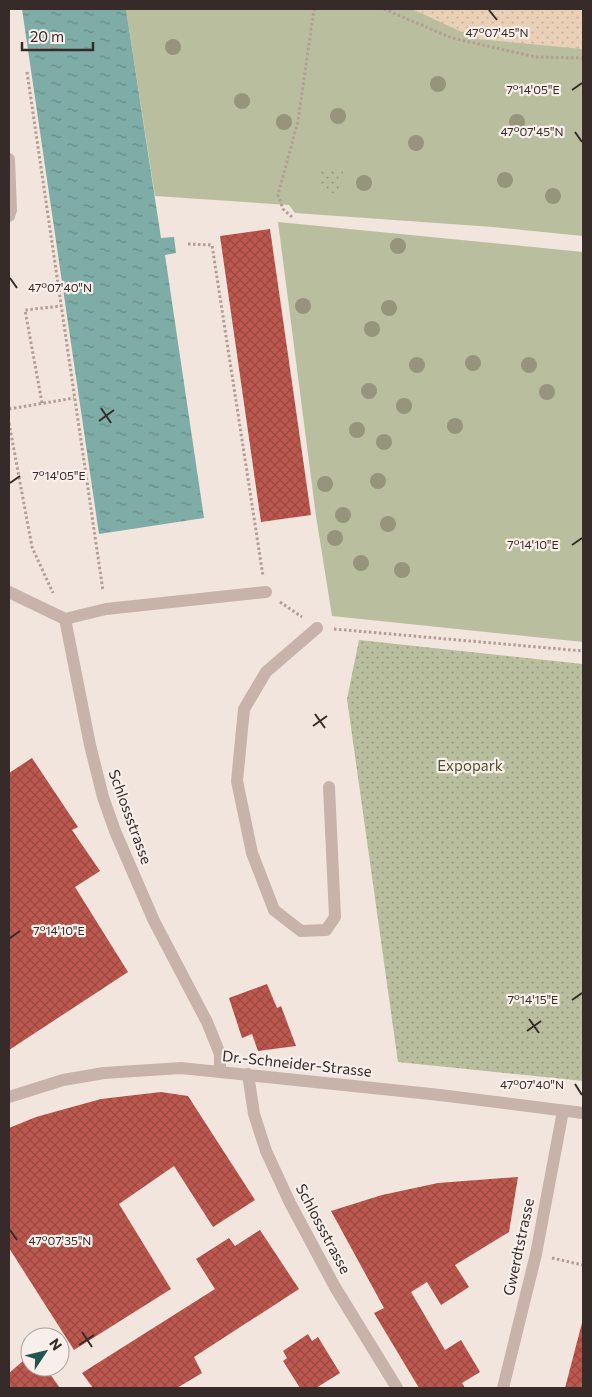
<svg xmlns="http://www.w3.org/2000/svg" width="592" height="1397" font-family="Commissioner,sans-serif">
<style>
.grass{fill:#b9bf9e}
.sand{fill:url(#sand-dots)}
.park{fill:url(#park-dots)}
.water{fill:url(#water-ripples)}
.building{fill:url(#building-cross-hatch)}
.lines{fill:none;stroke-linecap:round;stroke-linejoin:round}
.path{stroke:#b49d94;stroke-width:3;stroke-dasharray:2.5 2.5;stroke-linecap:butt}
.minor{stroke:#c8b3aa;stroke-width:12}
.tree{fill:#96947d}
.ticks{fill:none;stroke:#362b29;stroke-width:2}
.labels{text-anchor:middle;stroke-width:4.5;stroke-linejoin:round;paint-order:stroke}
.park-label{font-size:15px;fill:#4b522f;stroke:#f8efea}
.street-label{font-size:15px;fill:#362b29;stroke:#f8efea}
.ticks-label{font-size:12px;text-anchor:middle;fill:#362b29;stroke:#f8efea;stroke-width:4.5;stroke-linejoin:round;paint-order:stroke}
</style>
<defs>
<pattern id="sand-dots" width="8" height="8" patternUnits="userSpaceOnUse" patternTransform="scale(1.25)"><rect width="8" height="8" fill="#ead0b6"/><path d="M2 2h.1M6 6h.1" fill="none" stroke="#c9b39c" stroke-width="1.8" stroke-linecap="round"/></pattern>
<pattern id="park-dots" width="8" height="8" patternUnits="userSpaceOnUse" patternTransform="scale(1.25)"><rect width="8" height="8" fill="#b9bf9e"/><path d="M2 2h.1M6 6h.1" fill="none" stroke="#979b81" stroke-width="1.8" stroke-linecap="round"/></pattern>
<pattern id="water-ripples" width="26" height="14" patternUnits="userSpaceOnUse" patternTransform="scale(1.25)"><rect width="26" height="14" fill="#7eaca6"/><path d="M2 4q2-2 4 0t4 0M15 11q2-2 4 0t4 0" fill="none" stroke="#688c87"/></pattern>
<pattern id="building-cross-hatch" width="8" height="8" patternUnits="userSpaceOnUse" patternTransform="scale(1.25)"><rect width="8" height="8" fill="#bd584f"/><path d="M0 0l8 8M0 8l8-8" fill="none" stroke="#9a4942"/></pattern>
</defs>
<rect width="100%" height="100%" fill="#f1e5dd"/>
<path class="grass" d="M126 9H583V236L493 227 295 213 289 205 155 196Z
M278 222 583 252V642L332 616 316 516Z"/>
<path class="sand" d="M412 9H583V49L477 39Z"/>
<path class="park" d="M322 168 343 171 340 194 319 191Z
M359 640 583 664V1081L398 1062 347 699Z"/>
<path class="water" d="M22 9H126L161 238 174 237 176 253 165 255 204 518 99 534Z"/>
<path class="building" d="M270 229 311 515 261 522 220 236Z
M32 758 78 827 72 830 100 871 75 887 128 972 9 1050V773Z
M267 984 277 1008 281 1006 296 1046 258 1051 252 1034 242 1038 229 998Z
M161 1092 188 1096 255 1200 213 1227 174 1166 119 1204 171 1289 74 1350 9 1248V1128L36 1117 101 1099Z
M518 1177 509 1232 455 1265 469 1287 441 1305 427 1282 411 1292 445 1350 461 1340 480 1372 462 1383 465 1388H419L374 1313 384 1308 331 1211 382 1195 438 1183Z
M260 1230 299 1289 194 1357 202 1373 177 1388H93L82 1373 215 1289 196 1259 229 1238 235 1246Z
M583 1319V1388H565Z
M308 1334 312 1341 318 1337 340 1373 316 1388H300L283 1361 287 1358 283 1351Z
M30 1355V1367H45L60 1388H11L9 1385V1373Z"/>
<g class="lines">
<path class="path" d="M384 9 452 38 536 57 583 58
M28 50 56 46
M27 72 103 591
M292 217 283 209 278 195 298 121 314 9
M188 244 212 245 263 576
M42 403 25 310 61 306
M9 409 74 398
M9 423 32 547 53 593
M280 602 302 617
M334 629 583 651
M552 1258 583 1265"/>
<path class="minor" d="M9 159 11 210 9 216
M9 592 65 619
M65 619 90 745 103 797 115 831 154 921 207 1022 220 1054V1071
M65 619 106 609 266 592
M317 628 266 672 244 709 237 781 252 853 274 910 301 931 326 930 335 917 329 787
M248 1074 254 1114 266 1151 290 1203 335 1287 397 1388
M9 1097 63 1080 104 1073 181 1068 440 1095 583 1113
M503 1388 536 1254 563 1111"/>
</g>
<g class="tree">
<circle cx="173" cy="47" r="8"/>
<circle cx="438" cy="84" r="8"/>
<circle cx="242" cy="101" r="8"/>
<circle cx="338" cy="116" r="8"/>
<circle cx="284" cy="122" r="8"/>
<circle cx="517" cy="122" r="8"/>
<circle cx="416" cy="143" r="8"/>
<circle cx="505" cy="180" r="8"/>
<circle cx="364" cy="183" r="8"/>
<circle cx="553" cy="196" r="8"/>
<circle cx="398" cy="246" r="8"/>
<circle cx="303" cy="306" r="8"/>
<circle cx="389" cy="308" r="8"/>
<circle cx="372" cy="329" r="8"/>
<circle cx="473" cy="363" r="8"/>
<circle cx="417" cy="365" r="8"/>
<circle cx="529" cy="365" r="8"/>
<circle cx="369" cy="391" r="8"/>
<circle cx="547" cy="392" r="8"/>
<circle cx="404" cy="406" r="8"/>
<circle cx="455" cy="426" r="8"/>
<circle cx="357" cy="430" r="8"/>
<circle cx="384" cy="442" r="8"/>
<circle cx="378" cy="481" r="8"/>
<circle cx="325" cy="484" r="8"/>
<circle cx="343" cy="515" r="8"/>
<circle cx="388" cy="524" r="8"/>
<circle cx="335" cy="538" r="8"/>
<circle cx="361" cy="563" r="8"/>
<circle cx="402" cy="570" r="8"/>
</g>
<path class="ticks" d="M489 10 497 20M572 90 582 83M575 132 582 142M10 278 17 288M101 408 111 423M99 421 114 410M10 483 20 476M572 545 582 538M315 714 325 728M313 726 327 716M10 938 20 931M572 1000 582 993M529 1019 539 1033M527 1031 541 1021M575 1084 582 1095M10 1230 17 1240M82 1332 92 1347M79 1345 94 1335"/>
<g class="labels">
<g class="park-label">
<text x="470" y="771">Expopark</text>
</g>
<g class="street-label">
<text transform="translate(130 817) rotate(70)" y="5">Schlossstrasse</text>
<text transform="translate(297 1064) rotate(6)" y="5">Dr.-Schneider-Strasse</text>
<text transform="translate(323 1229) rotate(62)" y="5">Schlossstrasse</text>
<text transform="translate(519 1247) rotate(-78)" y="5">Gwerdtstrasse</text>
</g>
</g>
<g class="ticks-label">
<text x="497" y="37">47°07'45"N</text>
<text x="533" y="94">7°14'05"E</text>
<text x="532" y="136">47°07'45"N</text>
<text x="60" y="292">47°07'40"N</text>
<text x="59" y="480">7°14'05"E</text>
<text x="533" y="549">7°14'10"E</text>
<text x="59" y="935">7°14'10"E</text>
<text x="533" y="1004">7°14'15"E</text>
<text x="532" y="1089">47°07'40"N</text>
<text x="60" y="1245">47°07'35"N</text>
</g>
<rect width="592" height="1397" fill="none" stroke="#362b29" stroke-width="20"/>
<g transform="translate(45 1352) rotate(55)"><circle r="24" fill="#f8efea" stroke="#aaa19d"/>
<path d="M0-4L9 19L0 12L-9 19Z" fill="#215550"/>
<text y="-8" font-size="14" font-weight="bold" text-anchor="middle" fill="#362b29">N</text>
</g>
<path d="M22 42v8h71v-8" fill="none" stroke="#362b29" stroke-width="2.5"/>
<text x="30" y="42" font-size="15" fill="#362b29" stroke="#f8efea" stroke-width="4" paint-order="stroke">20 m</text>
</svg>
